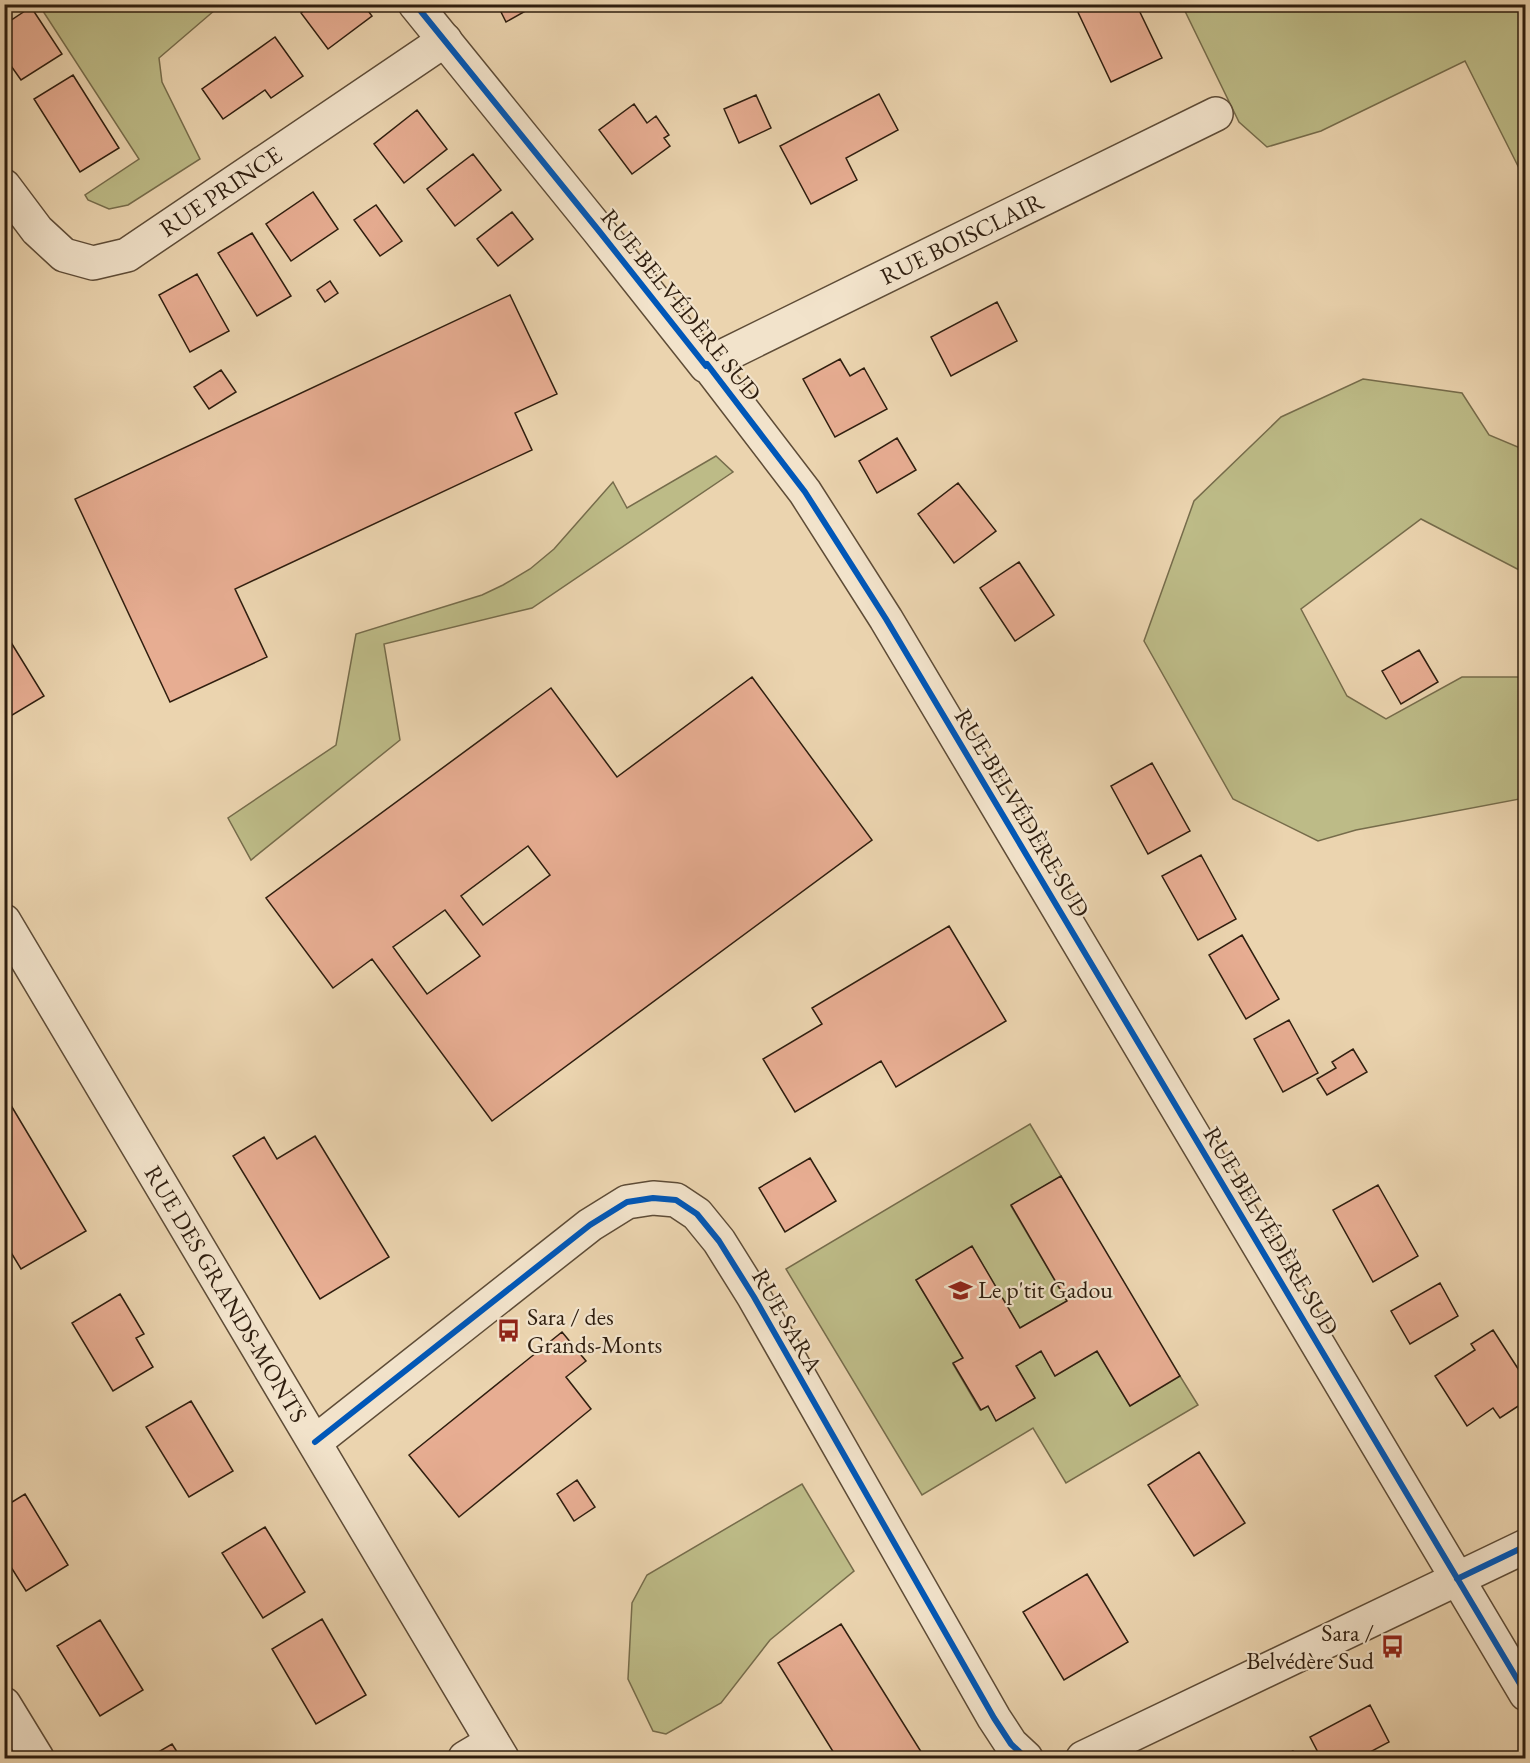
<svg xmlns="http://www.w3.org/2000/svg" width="1530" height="1763" font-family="'EB Garamond',serif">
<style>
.green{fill:#bdbb87;stroke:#766c4b;stroke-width:1.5}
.building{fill:#e7ad92;stroke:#2f1e0f;stroke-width:1.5;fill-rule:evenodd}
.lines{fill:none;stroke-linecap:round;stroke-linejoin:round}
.minor-casing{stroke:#5e4c37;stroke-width:36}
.minor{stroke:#f2e3cb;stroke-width:33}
.cycleway-casing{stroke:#f2e3cb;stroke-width:10}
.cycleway{stroke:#0057b8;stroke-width:6}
.labels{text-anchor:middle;stroke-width:4.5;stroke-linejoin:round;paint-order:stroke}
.street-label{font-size:24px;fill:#2f1e0f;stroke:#f2e3cb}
.poi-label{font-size:24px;fill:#2f1e0f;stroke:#f2e3cb;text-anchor:start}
</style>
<rect width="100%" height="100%" fill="#ebd4af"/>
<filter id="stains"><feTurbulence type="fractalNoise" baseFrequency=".00333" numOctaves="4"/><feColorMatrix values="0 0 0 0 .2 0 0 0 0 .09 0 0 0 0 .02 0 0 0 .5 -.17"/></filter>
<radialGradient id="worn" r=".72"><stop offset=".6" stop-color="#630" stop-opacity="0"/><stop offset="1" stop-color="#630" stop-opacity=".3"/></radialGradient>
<path class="green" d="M39 5H211L215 10 159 58 162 82 200 159 128 205 109 209 88 200 85 195 139 159Z
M1182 5H1525V180L1465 61 1321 131 1267 147 1239 122Z
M1363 379 1462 393 1489 435 1525 450V573L1421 519 1301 609 1347 696 1386 719 1462 677H1525V798L1356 830 1318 841 1233 799 1144 641 1194 501 1281 417Z
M716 456 733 472 532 608 384 644 400 740 251 860 228 818 336 745 356 634 482 595 503 585 530 569 554 549 613 482 627 508Z
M1030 1124 1061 1176 1011 1206 1067 1301 1020 1328 972 1247 916 1280 963 1358 953 1364 980 1410 988 1406 996 1420 1035 1398 1016 1366 1041 1351 1055 1376 1097 1351 1130 1406 1180 1376 1198 1405 1066 1483 1033 1428 922 1495 786 1269Z
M802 1484 854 1571 770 1640 721 1703 666 1734 653 1731 628 1679 632 1603 647 1575Z"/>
<path class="building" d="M313 4H363L372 16 328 49 301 13Z
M497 4H538L506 22Z
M1078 4H1136L1162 58 1111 82 1075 6Z
M31 7 62 54 21 80 4 56V25Z
M275 37 303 76 271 98 265 90 223 119 202 89Z
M73 75 119 148 80 172 34 99Z
M879 94 898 130 846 158 857 180 811 204 780 146Z
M756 95 771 128 739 143 724 109Z
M634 104 647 123 656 116 669 135 664 138 670 146 632 174 599 130Z
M417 110 447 149 404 183 374 144Z
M473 154 501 190 455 226 427 189Z
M313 192 338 229 291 261 266 224Z
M376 205 402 241 380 256 354 220Z
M512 212 533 239 498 266 477 239Z
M252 233 291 296 257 316 218 253Z
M197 274 229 331 190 352 159 295Z
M330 281 338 293 325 302 317 290Z
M510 295 557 394 515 413 532 450 235 589 267 657 170 702 75 499Z
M997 302 1017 341 951 376 931 337Z
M840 359 850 376 864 368 887 409 835 437 803 379Z
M221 370 236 392 209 409 194 387Z
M897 438 916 470 877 493 859 461Z
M958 483 996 531 954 563 918 514Z
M1019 562 1054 615 1015 641 980 588Z
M4 631 44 696 4 720Z
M1419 650 1438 682 1401 704 1382 671Z
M752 677 872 840 492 1121 372 959 333 988 266 898 551 688 617 777ZM528 846 550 875 483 925 461 896ZM445 910 480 956 427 994 393 947Z
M1152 763 1190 831 1148 854 1111 786Z
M1201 855 1236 919 1198 940 1162 876Z
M949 926 1006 1021 896 1087 881 1061 795 1112 763 1059 822 1024 812 1008Z
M1242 935 1279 999 1246 1019 1209 955Z
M1289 1020 1318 1073 1283 1092 1254 1039Z
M1353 1049 1367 1072 1327 1095 1317 1079 1336 1068 1332 1062Z
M9 1102 86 1231 21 1269 4 1241V1105Z
M315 1136 389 1257 320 1299 233 1156 264 1137 277 1159Z
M810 1158 836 1201 785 1232 759 1188Z
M1061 1176 1180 1376 1130 1406 1097 1351 1055 1376 1041 1351 1016 1366 1035 1398 996 1421 988 1406 981 1410 953 1363 963 1358 916 1280 972 1246 1020 1328 1067 1301 1011 1205Z
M1378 1185 1418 1256 1373 1282 1333 1210Z
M1440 1283 1458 1316 1410 1344 1391 1311Z
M120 1294 144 1334 136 1338 153 1367 113 1391 72 1323Z
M1493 1330 1526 1381V1401L1500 1418 1493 1408 1467 1426 1435 1376 1475 1350 1471 1344Z
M562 1332 586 1361 566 1377 591 1409 459 1517 409 1455Z
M191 1401 233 1471 189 1497 146 1427Z
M1199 1452 1245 1523 1194 1556 1148 1485Z
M577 1480 595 1507 574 1521 557 1494Z
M25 1494 68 1565 26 1591 4 1556V1507Z
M265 1527 305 1592 263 1618 222 1553Z
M1087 1574 1128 1642 1064 1680 1023 1612Z
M322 1619 366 1695 316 1724 272 1649Z
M100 1620 143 1690 100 1716 57 1646Z
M841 1624 925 1758H837L778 1663Z
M1370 1705 1389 1742 1368 1753 1370 1758H1321L1310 1737Z
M172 1744 181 1758H148Z
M1293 1751 1297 1758H1277Z"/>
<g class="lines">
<defs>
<g id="minor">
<path d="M415 4 599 231 706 366 707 364 805 492 886 619 1526 1694"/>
<path id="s1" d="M4 186 37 230 64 255 93 263 127 255 445 40"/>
<path id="s2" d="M707 364 1216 114"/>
<path id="s3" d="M4 921 502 1758"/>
<path d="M315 1442 590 1225 627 1202 653 1198 676 1200 697 1214 719 1241 754 1297 994 1718 1011 1744 1026 1758"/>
<path d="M4 1704 37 1758"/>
<path d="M465 1758 492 1742"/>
<path d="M1083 1758 1526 1546"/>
</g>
</defs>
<use href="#minor" class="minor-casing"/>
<use href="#minor" class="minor"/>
<defs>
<path id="cycleway" d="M415 4 599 231 706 366 707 364 805 492 886 619 1526 1694
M315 1442 590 1225 627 1202 653 1198 676 1200 697 1214 719 1241 754 1297 994 1718 1011 1744 1026 1758
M1457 1579 1526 1546"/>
</defs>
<use href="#cycleway" class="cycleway-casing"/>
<use href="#cycleway" class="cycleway"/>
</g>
<defs>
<symbol id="school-bare" viewBox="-9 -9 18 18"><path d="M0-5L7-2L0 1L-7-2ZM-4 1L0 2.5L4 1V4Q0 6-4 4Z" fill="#8f2418" stroke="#f2e3cb" stroke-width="2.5" paint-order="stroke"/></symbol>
<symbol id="bus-bare" viewBox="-9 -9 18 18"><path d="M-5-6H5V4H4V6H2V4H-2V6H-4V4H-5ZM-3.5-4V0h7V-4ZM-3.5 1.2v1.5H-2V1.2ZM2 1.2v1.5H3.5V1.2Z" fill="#8f2418" stroke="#f2e3cb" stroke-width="2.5" paint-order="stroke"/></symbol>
</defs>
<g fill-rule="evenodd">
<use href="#school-bare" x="944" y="1274" width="33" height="33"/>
<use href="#bus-bare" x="492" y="1314" width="33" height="33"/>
<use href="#bus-bare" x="1376" y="1630" width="33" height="33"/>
</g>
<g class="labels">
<g class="street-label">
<text dy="8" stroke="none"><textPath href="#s1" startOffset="270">RUE PRINCE</textPath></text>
<text dy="8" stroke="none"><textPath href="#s2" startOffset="284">RUE BOISCLAIR</textPath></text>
<text transform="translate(681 305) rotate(51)" y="8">RUE BELVÉDÈRE SUD</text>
<text transform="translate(1022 813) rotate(59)" y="8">RUE BELVÉDÈRE SUD</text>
<text transform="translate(1271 1231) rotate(59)" y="8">RUE BELVÉDÈRE SUD</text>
<text dy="8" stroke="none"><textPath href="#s3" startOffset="434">RUE DES GRANDS-MONTS</textPath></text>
<text transform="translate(787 1321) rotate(60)" y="8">RUE SARA</text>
</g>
<g class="poi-label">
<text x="978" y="1298">Le p'tit Gadou</text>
<text x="527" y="1325">Sara / des<tspan x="527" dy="28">Grands-Monts</tspan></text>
<text x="1374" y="1641" text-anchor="end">Sara /<tspan x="1374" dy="28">Belvédère Sud</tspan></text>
</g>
</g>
<rect width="1530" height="1763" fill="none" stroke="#ebd4af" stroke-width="24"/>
<rect x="6" y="6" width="1518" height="1751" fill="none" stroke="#2f1e0f" stroke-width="3"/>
<rect x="12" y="12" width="1506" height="1739" fill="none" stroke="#2f1e0f" stroke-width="1.5"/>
<rect width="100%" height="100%" filter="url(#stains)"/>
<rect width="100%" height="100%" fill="url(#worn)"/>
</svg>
